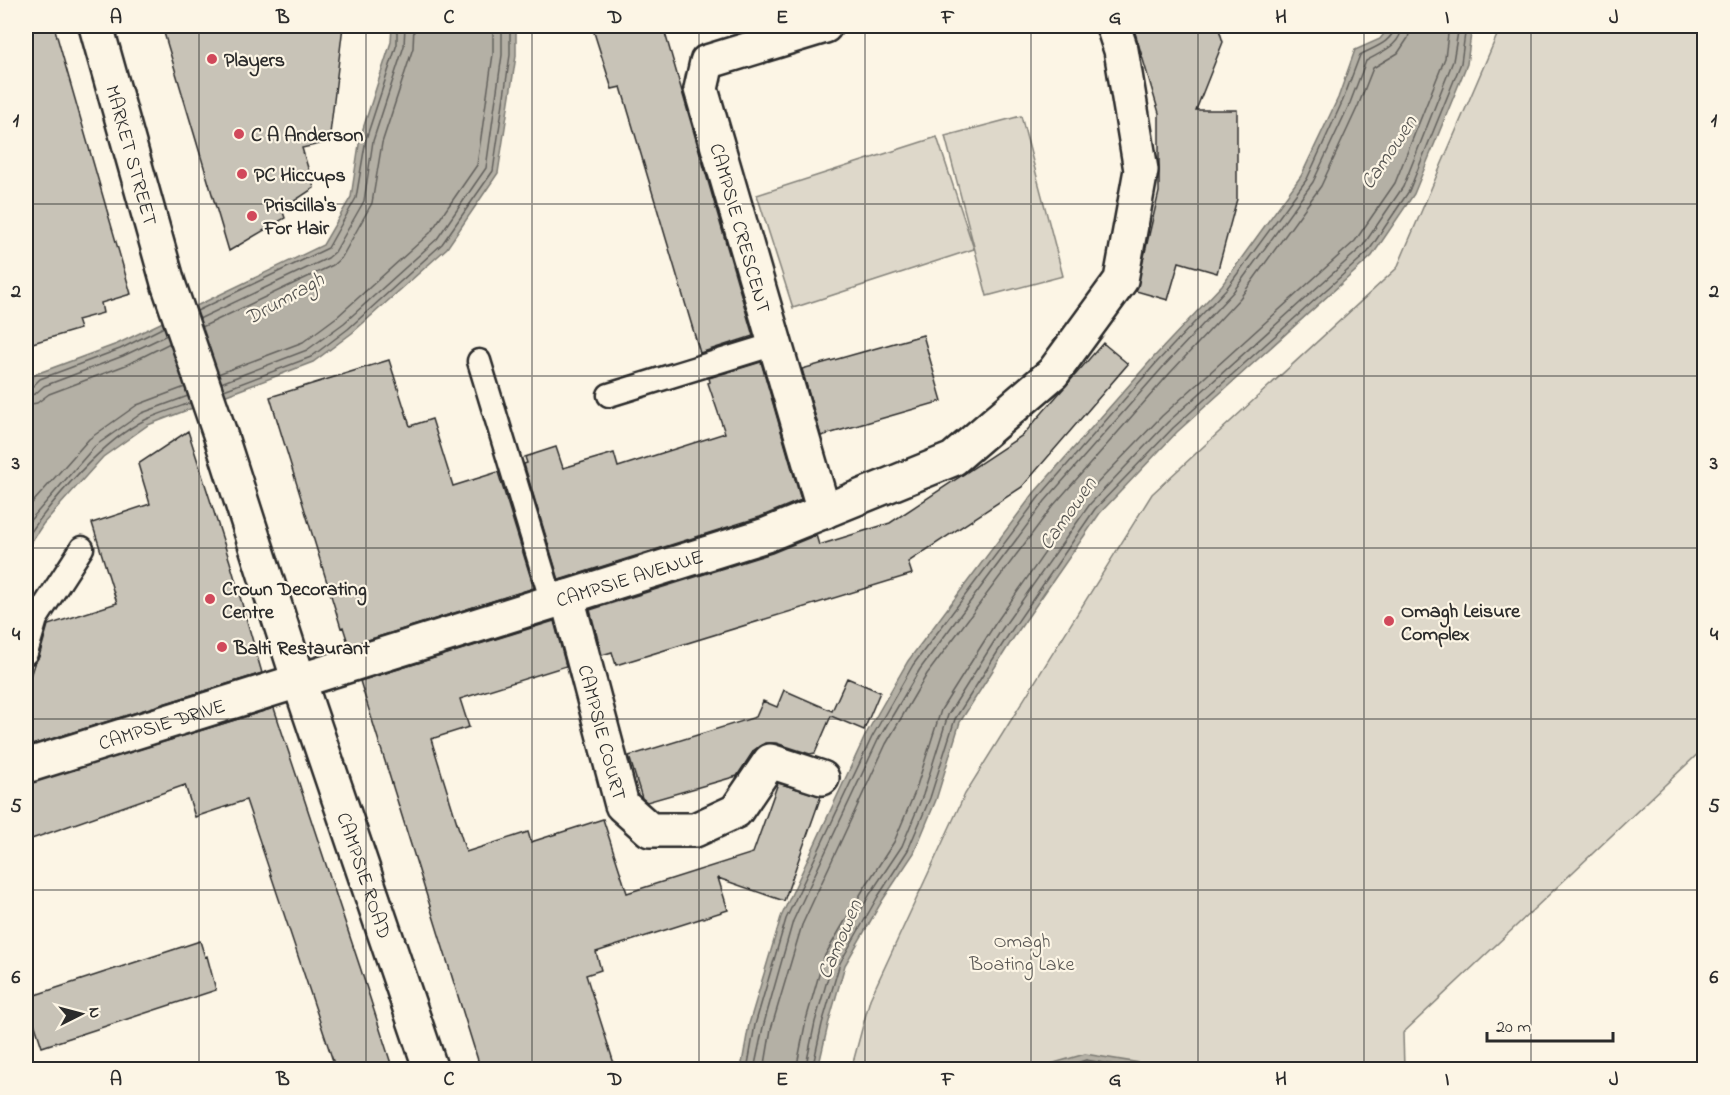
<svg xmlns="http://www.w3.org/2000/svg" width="1730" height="1095" font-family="'Indie Flower',sans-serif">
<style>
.green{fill:#ded8ca;stroke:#84827a;stroke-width:1.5}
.water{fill:#b4b0a5;stroke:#7d7b74;stroke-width:1.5}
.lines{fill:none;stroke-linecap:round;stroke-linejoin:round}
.shore{stroke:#62605c;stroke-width:1.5}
.building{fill:#c8c3b7;stroke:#2b2b2b;stroke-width:1.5}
.service-casing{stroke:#2b2b2b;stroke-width:27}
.minor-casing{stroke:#2b2b2b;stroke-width:38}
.secondary-casing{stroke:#2b2b2b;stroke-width:38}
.service{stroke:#fcf5e5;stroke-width:22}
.minor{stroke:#fcf5e5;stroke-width:33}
.secondary{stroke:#fcf5e5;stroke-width:33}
.grid{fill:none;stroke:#2b2b2b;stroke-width:1.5;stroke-opacity:0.55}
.poi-dot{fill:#d1495b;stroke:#fcf5e5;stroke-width:2}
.labels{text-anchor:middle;stroke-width:4.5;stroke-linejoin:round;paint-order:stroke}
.poi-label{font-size:20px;font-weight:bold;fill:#2b2b2b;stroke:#fcf5e5;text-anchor:start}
.street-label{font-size:20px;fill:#2b2b2b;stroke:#fcf5e5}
.park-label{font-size:20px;fill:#585653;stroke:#fcf5e5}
.water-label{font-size:21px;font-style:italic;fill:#545350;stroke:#fcf5e5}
.neatline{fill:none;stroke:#2b2b2b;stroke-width:2}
.grid-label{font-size:20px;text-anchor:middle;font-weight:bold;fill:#2b2b2b}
</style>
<rect width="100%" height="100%" fill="#fcf5e5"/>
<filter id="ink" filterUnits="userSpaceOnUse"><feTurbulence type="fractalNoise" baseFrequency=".0167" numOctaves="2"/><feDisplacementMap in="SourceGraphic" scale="12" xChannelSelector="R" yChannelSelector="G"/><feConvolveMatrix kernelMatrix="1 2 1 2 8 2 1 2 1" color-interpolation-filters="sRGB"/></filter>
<g filter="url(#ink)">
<path class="green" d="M1501 26H1704V748L1403 1033 1404 1069 851 1070 870 999 965 794 1152 494 1397 268Z
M1021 116 1063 276 987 296 945 136Z
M937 137 974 249 793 308 757 195Z"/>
<path class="water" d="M392 26H516V56L498 173 447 248 352 333 313 362 148 425 103 457 43 524 26 550V385L36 374 117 344 323 245 351 197 360 138 391 42Z
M1390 26H1472L1467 64 1414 194 1372 256 1177 432 1100 513 1014 637 960 722 936 800 914 853 882 901 845 965 828 1025 818 1069H741L749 1024 781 917 866 734 908 661 1034 493 1153 358 1222 285 1301 176 1338 98 1355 50 1380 39Z
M1085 1054 1152 1065 1153 1069H1033Z"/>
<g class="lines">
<path class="shore" d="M197 311 328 248 356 198 366 139 397 44V26
M199 319 328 258 335 252 364 201 373 141 404 46 405 26
M202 327 333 265 342 257 372 203 382 143 413 48 414 26
M218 374 303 342 338 316 430 233 477 165 493 54V26
M221 383 307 350 344 323 437 239 486 168 502 55V26
M26 389 31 388 40 379 120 349 164 327
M224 390 311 357 348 329 442 244 493 171 510 55V26
M26 396 35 394 44 386 123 356 167 335
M26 405 37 403 49 394 126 365 170 343
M26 510 89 439 137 405 185 387
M26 525 95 446 142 413 188 396
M26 539C52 500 104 439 147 419 161 413 176 408 190 403
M747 1070 755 1025 786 919 872 737 913 665 1039 497 1157 362 1227 288 1307 179 1343 100 1360 55C1374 47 1392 43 1395 26
M754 1070 763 1027 793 921 878 740 920 669 1045 501 1163 367 1233 292 1313 182 1350 103 1366 61C1381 52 1401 46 1402 26
M764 1070 771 1029 802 925 886 744 927 674 1052 507 1170 373 1240 298 1321 186 1358 106 1373 68 1398 53 1408 38 1411 26
M796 1070 806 1020 824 957 863 890 894 842 915 792 941 710 995 624 1083 498 1162 416 1355 241 1395 183 1445 58 1449 26
M805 1070 815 1022 833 960 870 894 902 846 923 795 948 715 1002 629 1090 504 1168 422 1362 247 1403 187 1453 61 1459 26
M812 1070 822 1024 840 963 877 898 908 850 930 798 955 719 1009 634 1095 509 1173 428 1368 252 1409 191 1461 63 1466 26
M1054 1070 1086 1060 1143 1070"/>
</g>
<path class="building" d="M26 26H54L131 294 101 303 103 313 77 320 80 329 26 345Z
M162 26H343L329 142 302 148 314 188 282 209 285 218 229 251Z
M592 26H663L753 336 700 353 621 87 612 89Z
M1133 26H1218L1223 42 1196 110H1237V199L1217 273 1179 262 1168 300 1136 291 1159 192V113Z
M923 335 942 401 821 436 802 369Z
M1103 343 1128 364 1022 487 908 562 912 574 616 665 612 652 602 655 590 610 772 553 816 535 819 545 890 523 1023 435Z
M389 360 410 426 432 419 453 486 498 472 534 588 349 646 343 627 341 628 270 397Z
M761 362 801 500 760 517 559 580 524 464 527 463 525 457 556 447 563 468 614 453 618 467 725 433 708 383 710 382 709 378Z
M188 431 230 562 262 673 26 747V689L34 664 39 657 48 625 117 603 92 523 150 504 138 464Z
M554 621 566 666 460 699 469 727 431 739 466 852 528 832 531 842 603 819 627 893 753 853 778 783 821 796 784 901 718 878 728 910 596 952 601 970 586 975 616 1070H481L360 681Z
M847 678 880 692 864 730 831 716 815 753 810 754 776 743H765L754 750 737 776 647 802 642 798 629 756 756 717 763 701 777 707 784 690 832 711Z
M274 708 361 970 393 1070H336L246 800 195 817 185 785 26 841V784Z
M200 941 205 957 207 956 216 990 42 1047 26 998Z"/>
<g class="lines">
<defs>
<path id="service" d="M479 361 552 602
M609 395 775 344
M26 653 36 619 82 548"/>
<g id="minor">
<path d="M824 512 701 89 707 62 825 26"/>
<path id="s1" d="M567 597 622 805 650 830H695L736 811 770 761 822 778"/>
<path id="s2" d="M26 766 766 535 953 459 1053 373 1121 280 1141 170 1121 50 1113 26"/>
</g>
<g id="secondary">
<path id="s3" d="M96 26 168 283 219 431 299 681 431 1070"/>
</g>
</defs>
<use href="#service" class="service-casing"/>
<use href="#minor" class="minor-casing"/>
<use href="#secondary" class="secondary-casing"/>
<use href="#service" class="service"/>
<use href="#minor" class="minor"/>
<use href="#secondary" class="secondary"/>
</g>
</g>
<path class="grid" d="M199 26V1070M366 26V1070M532 26V1070M699 26V1070M865 26V1070M1031 26V1070M1198 26V1070M1364 26V1070M1531 26V1070M26 204H1704M26 376H1704M26 548H1704M26 719H1704M26 890H1704"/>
<g class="poi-dot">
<circle cx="212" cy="59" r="6"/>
<circle cx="239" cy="134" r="6"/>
<circle cx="242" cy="174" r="6"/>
<circle cx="252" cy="216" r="6"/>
<circle cx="210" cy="599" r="6"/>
<circle cx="1389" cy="621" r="6"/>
<circle cx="222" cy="647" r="6"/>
</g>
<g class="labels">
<g class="poi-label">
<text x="224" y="66">Players</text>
<text x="251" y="141">C A Anderson</text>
<text x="254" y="181">PC Hiccups</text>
<text x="264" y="211">Priscilla's<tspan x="264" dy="23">For Hair</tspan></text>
<text x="222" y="595">Crown Decorating<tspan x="222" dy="23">Centre</tspan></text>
<text x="1401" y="617">Omagh Leisure<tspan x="1401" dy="23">Complex</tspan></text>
<text x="234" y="654">Balti Restaurant</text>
</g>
<g class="street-label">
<text dy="7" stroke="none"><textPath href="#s3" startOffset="134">MARKET STREET</textPath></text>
<text transform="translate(741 228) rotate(74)" y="7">CAMPSIE CRESCENT</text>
<text dy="7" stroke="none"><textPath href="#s2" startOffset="632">CAMPSIE AVENUE</textPath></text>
<text dy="7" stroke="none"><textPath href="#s2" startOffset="142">CAMPSIE DRIVE</textPath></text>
<text dy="7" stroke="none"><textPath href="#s1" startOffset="140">CAMPSIE COURT</textPath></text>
<text dy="7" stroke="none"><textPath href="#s3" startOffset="891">CAMPSIE ROAD</textPath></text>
</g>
<g class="park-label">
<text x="1022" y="947">Omagh<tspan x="1022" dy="23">Boating Lake</tspan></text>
</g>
<g class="water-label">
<text transform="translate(1388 152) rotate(-56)" y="7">Camowen</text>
<text transform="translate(284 298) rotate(-29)" y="7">Drumragh</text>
<text transform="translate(1067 513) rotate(-55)" y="7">Camowen</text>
<text transform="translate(839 939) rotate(-67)" y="7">Camowen</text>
</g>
</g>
<rect width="1730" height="1095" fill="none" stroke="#fcf5e5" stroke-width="66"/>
<g transform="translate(81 1014) rotate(84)" stroke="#fcf5e5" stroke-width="4.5" paint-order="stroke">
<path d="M0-4.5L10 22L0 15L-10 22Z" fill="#2b2b2b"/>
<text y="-9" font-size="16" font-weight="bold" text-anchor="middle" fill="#2b2b2b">N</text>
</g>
<path d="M1487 1032v9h126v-9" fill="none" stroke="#2b2b2b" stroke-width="3"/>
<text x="1496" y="1032" font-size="18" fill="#2b2b2b" stroke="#fcf5e5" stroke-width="4.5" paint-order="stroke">20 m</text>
<rect x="33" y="33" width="1664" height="1029" class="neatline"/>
<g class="grid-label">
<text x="116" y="23">A</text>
<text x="283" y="23">B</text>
<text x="449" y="23">C</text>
<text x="615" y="23">D</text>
<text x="782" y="23">E</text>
<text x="948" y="23">F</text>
<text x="1115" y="23">G</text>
<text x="1281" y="23">H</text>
<text x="1447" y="23">I</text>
<text x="1614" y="23">J</text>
<text x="16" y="126">1</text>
<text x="1714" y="126">1</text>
<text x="16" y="297">2</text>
<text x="1714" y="297">2</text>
<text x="16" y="469">3</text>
<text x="1714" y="469">3</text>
<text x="16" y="640">4</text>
<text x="1714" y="640">4</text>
<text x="16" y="812">5</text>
<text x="1714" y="812">5</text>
<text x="16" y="983">6</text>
<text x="1714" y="983">6</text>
<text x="116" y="1085">A</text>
<text x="283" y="1085">B</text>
<text x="449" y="1085">C</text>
<text x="615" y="1085">D</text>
<text x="782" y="1085">E</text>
<text x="948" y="1085">F</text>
<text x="1115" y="1085">G</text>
<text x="1281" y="1085">H</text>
<text x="1447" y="1085">I</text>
<text x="1614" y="1085">J</text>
</g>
</svg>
